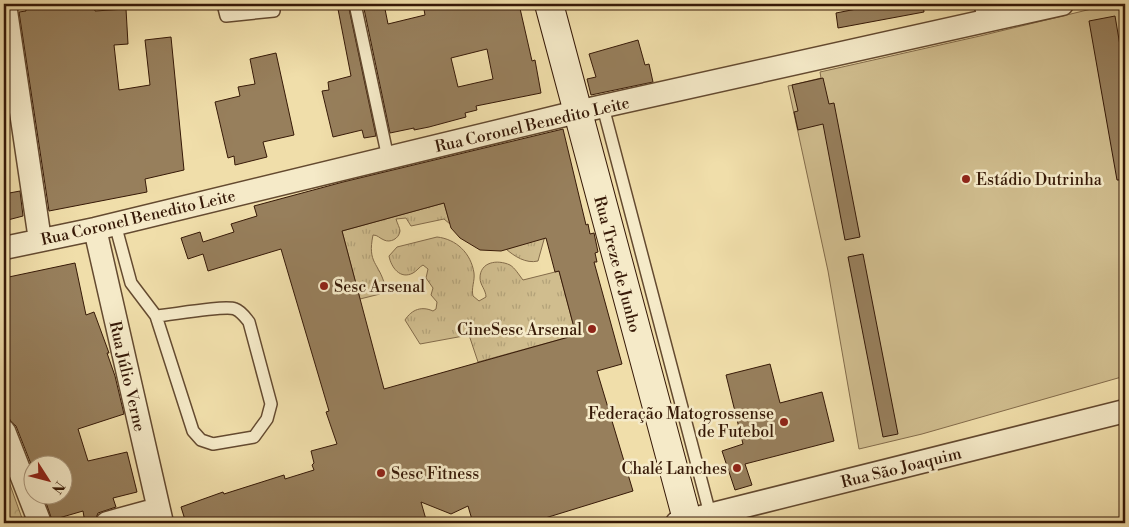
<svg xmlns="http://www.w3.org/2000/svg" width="1129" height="527" font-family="'Libre Bodoni',serif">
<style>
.grass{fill:url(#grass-tufts);stroke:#836b4a}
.park{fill:url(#park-crowns);stroke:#836b4a}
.pitch{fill:#d0bd8e;stroke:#836b4a}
.building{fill:#977f5c;stroke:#361907;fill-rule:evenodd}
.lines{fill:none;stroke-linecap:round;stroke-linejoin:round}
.lane-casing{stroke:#644a30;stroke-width:14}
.street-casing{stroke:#644a30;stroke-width:25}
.secondary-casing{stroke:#361907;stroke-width:30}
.lane{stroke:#f5eac8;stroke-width:11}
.street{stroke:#f5eac8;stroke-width:22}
.secondary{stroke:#f5eac8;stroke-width:28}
.poi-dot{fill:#8f2418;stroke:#f5eac8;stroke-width:2}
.labels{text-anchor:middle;stroke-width:5;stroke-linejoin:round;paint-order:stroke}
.street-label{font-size:16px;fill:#361907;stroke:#f5eac8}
.poi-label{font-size:16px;fill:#361907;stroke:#f5eac8;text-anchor:start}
</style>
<defs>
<pattern id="grass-tufts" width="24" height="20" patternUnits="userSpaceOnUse" patternTransform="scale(1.25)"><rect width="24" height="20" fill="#d0bd8e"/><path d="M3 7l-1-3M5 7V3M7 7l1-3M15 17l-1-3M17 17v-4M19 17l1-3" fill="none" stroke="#b3a279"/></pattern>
<pattern id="park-crowns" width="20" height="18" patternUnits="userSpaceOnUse" patternTransform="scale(1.25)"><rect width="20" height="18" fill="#d0bd8e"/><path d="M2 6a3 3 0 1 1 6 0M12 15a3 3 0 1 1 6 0" fill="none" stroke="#b3a279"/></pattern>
</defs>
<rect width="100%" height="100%" fill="#f0deaa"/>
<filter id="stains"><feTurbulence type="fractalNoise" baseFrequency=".004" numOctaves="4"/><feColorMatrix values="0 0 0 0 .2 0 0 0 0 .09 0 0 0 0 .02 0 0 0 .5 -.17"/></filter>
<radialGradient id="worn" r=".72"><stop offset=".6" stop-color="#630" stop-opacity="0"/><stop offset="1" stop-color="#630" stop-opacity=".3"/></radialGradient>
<path class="grass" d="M444 203 450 224 444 219 411 226 406 218 396 219C397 223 400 228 400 231 399 239 390 243 384 240 379 238 378 235 373 235 367 264 379 262 385 286L380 294 360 299 342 231Z
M545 236 538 261C526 264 514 256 506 249Z
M437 237C456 239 471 253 474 273 475 281 471 288 473 296L479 301 486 297C486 290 480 285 480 278 480 262 497 259 510 265 515 268 519 275 523 280L559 271 576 335 478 362 469 335 420 344 405 320C412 309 422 306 433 311L436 309 437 302 431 295 433 288 426 278 428 269 423 265C419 267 417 271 413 273 400 280 391 267 389 256L397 247Z"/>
<path class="park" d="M4 468 23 521V523H4Z"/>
<path class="pitch" d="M1112 4H1125V376L922 434 859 449 828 271 788 86 821 78 820 72 980 36Z"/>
<path class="building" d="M25 4H94L95 11 126 9 128 44 114 45 119 90 150 85 145 40 171 37 184 170 145 179 147 192 49 211 19 12 26 11Z
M337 4H348L376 136 364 138 362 130 333 137 322 91 329 90 328 82 351 76Z
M363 4H384L388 24 425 15 423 4H519L532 61 535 60 541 93 476 106 477 110 465 113 466 117 429 127 414 130V128L390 133ZM487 49 493 79 458 87 451 58Z
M882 4H923L924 12 838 28 836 13Z
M1115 16 1125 75V180H1117L1089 21Z
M638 40 645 65 649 64 653 82 591 95 587 79 596 77 589 54Z
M276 53 294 135 263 142 267 157 235 165 234 156 228 158 215 102 240 96 238 87 255 84 250 59Z
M823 78 829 104 834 103 860 237 845 240 823 124 798 130 794 112 798 111 792 85Z
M563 129 586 225 588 224 590 234 594 233 598 252 595 253 597 262H594L622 364 597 371 633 491 529 523H473L468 506 451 514 421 502 427 523H186L181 507 223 492 224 494 284 475 285 479 314 470 312 465 314 463 311 451 337 444 326 412 329 411 281 249 208 271 203 254 188 259 181 238 200 232 203 242 234 232 231 224 257 216 254 206 343 182ZM444 203 451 228 460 238 480 250 501 251 546 238 555 272 559 271 576 335 384 389 342 231Z
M20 191 23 216 4 221V194Z
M863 254 898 434 883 437 848 257Z
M75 263 86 315 94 312 109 353H107L115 376 124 414 78 429 88 461 127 452 137 492 113 498 116 507 98 513 94 523H85L83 511 52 520 43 494H62V464H31L16 426 10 420 4 402V278Z
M770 364 780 403 822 392 834 441 745 464 752 485 735 490 722 451 743 444 726 375Z"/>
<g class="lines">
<defs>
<path id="lane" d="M223 4 226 16 274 11 272 4
M355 4 388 158
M980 4 984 22
M603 107 710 514
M115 224 131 283 156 316C170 315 225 305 235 309 241 311 245 317 249 322L271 404 267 419 254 437 213 444 201 440 193 431 156 316"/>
<path id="street" d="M5 4 40 240
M95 229 162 523
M4 248 95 229 577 112 1062 4
M4 431 40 523
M107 523 158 509
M677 523 1125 411"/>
<path id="secondary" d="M549 4 688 523"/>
</defs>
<use href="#lane" class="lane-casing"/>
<use href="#street" class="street-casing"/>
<use href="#secondary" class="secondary-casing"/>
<use href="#lane" class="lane"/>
<use href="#street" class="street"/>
<use href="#secondary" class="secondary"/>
</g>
<g class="poi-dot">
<circle cx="966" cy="179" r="5"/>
<circle cx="324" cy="286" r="5"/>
<circle cx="592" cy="329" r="5"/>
<circle cx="784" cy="422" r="5"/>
<circle cx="737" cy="468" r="5"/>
<circle cx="381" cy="473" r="5"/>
</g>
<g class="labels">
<g class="street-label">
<text transform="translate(532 124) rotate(-13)" y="6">Rua Coronel Benedito Leite</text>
<text transform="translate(138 217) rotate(-13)" y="6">Rua Coronel Benedito Leite</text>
<text transform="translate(618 264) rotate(75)" y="6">Rua Treze de Junho</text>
<text transform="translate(128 376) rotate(77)" y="6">Rua Júlio Verne</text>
<text transform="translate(901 467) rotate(-14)" y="6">Rua São Joaquim</text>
</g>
<g class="poi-label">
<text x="976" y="185">Estádio Dutrinha</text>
<text x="334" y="292">Sesc Arsenal</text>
<text x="582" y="335" text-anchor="end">CineSesc Arsenal</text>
<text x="774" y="419" text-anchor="end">Federação Matogrossense<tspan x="774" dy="18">de Futebol</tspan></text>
<text x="727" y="474" text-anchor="end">Chalé Lanches</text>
<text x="391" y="479">Sesc Fitness</text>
</g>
</g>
<rect width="1129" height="527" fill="none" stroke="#f0deaa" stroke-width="20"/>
<rect x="5" y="5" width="1119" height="517" fill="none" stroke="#361907" stroke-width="2.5"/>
<rect x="10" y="10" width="1109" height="507" fill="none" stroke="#361907"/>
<g transform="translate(48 480) rotate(126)"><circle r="24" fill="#f5eac8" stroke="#a9967b"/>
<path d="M0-4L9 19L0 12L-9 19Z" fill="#8f2418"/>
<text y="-8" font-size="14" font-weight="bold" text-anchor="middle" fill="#361907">N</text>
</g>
<rect width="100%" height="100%" filter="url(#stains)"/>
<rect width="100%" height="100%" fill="url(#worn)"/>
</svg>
